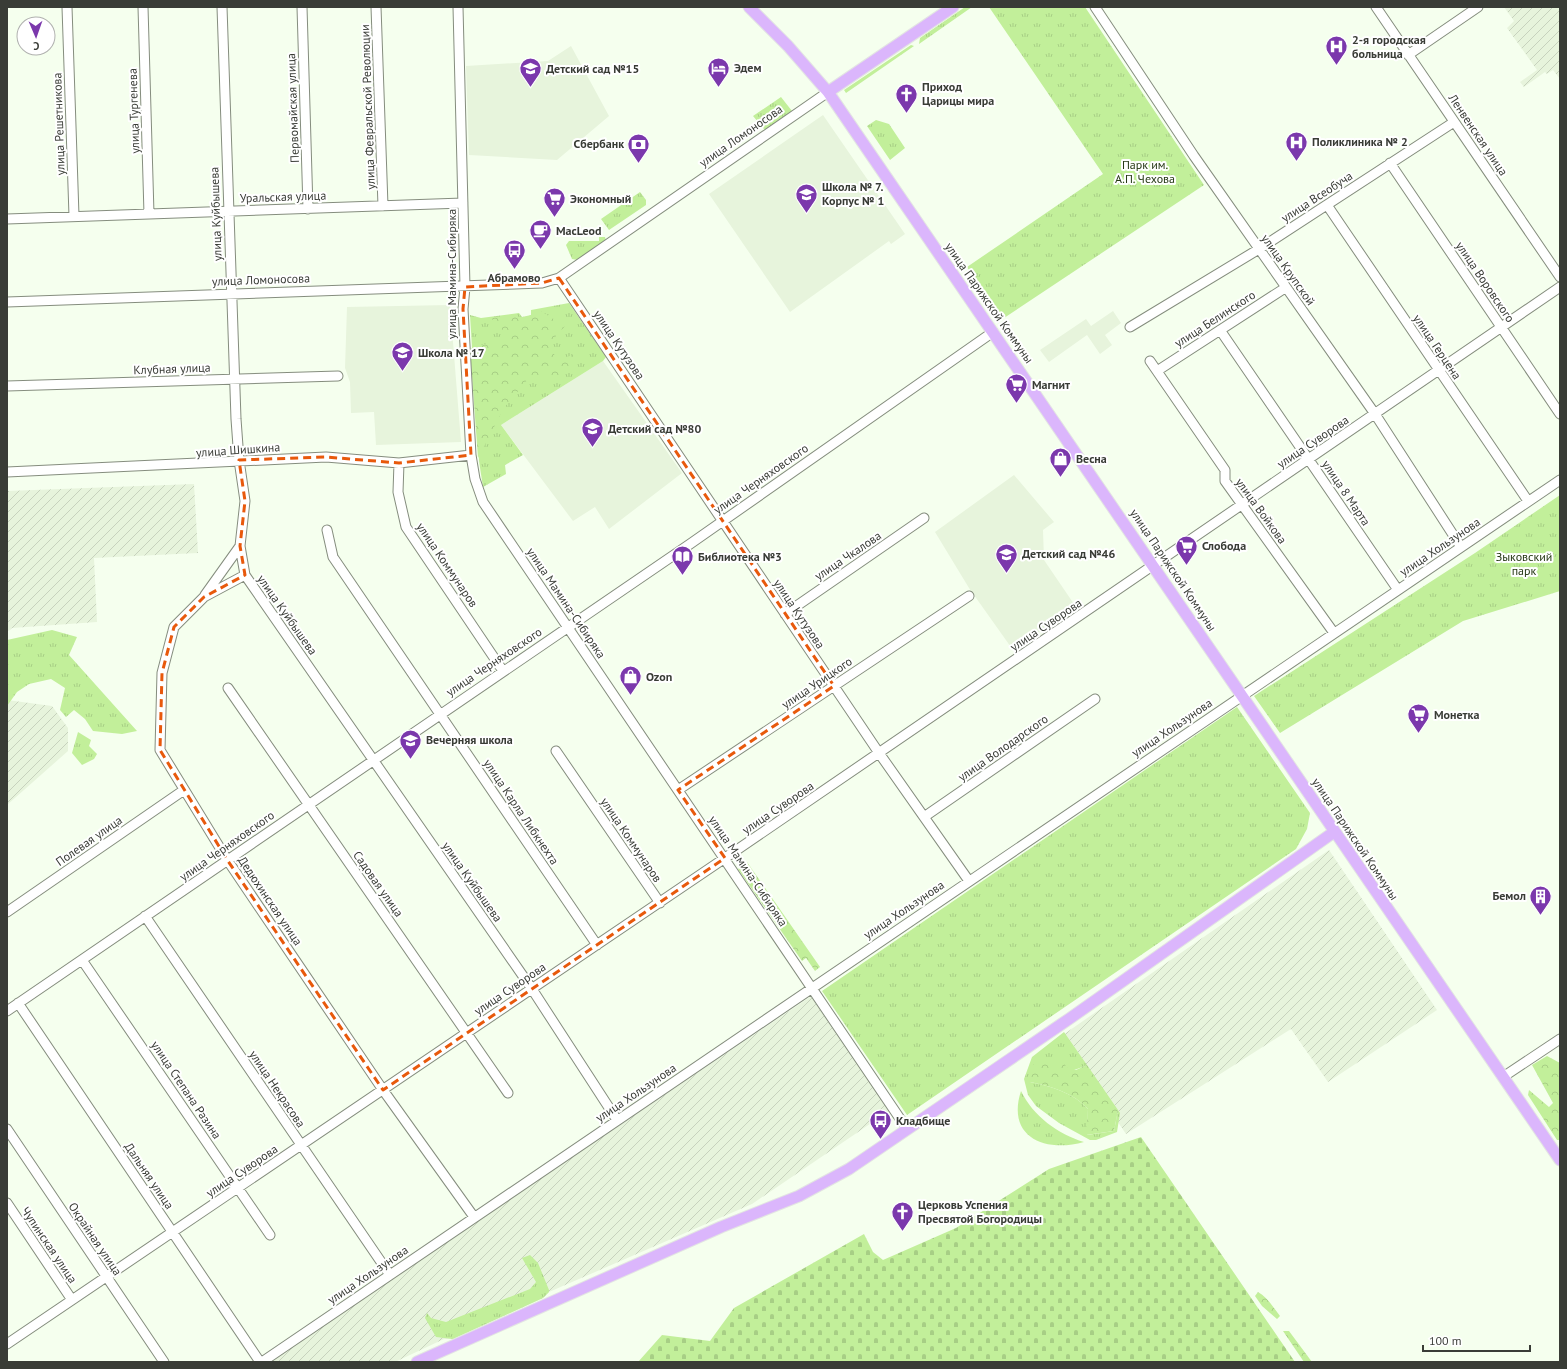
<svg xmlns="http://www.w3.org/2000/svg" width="1567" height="1369" font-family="'PT Sans',sans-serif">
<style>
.built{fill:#e7f4dc}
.industrial{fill:url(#industrial-furrows)}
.grass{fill:url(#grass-tufts)}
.forest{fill:url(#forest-crowns)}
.cemetery{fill:url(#cemetery-stones)}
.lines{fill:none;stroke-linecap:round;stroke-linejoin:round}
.minor-casing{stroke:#858d7e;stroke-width:11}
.major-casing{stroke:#e3e4e3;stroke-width:13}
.minor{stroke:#fff;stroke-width:9}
.major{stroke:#dbb6fc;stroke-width:11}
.marked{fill:none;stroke:#e8590c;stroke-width:3;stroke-dasharray:8 5;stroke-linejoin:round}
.labels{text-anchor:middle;stroke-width:4;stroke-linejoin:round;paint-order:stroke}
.poi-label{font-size:12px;font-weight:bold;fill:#393c36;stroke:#fff;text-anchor:start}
.street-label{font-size:12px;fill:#393c36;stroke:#fff}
.park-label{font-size:12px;fill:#263815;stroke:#fff}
</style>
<defs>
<pattern id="industrial-furrows" width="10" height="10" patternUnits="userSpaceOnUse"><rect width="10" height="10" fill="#e7f4dc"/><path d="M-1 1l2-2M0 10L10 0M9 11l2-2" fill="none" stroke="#c7d2bd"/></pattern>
<pattern id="grass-tufts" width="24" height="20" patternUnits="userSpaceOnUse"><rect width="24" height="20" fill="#c2ef9a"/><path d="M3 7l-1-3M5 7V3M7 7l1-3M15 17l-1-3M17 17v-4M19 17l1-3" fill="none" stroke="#a7ce85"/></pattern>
<pattern id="forest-crowns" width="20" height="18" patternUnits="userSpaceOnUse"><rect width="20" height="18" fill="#c2ef9a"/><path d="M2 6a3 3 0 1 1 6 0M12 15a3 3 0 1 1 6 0" fill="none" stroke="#a7ce85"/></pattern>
<pattern id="cemetery-stones" width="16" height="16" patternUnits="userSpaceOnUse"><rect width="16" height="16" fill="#c2ef9a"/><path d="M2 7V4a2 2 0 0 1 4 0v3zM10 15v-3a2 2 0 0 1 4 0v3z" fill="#a7ce85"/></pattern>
</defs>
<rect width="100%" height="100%" fill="#f5ffee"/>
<path class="built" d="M571 46 609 116 557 160 469 155 466 66 548 61Z
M823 115 905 234 891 244 889 241 790 312 709 194Z
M450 305 461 442 376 445 374 412 351 413 350 382 345 368 347 307Z
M1113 311 1121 323 1105 335 1112 345 1100 354 1087 335 1049 362 1040 350 1086 319 1091 326Z
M603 361 682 473 609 529 595 507 573 521 501 425Z
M1014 475 1054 522 1043 530 1044 560 1076 607 1013 650 969 588 935 532Z"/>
<path class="industrial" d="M1504 7H1560V79L1553 70 1547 74 1545 72 1524 87 1520 82 1537 70 1507 28 1514 21Z
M194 484 198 553 94 558 97 622 12 628 7 632V491Z
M7 700 52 706 68 728V751L7 805Z
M1329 850 1437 1010 1328 1082 1291 1029 1126 1134 1060 1037Z
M813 995 889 1111 752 1204 549 1292 543 1298 453 1339H444L395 1362H269Z"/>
<path class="grass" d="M965 7H972L919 44 920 38Z
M989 7H1085L1204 185 1001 320 967 267 1103 174Z
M911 45 914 46 846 93 844 90Z
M781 97 792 111 767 129H764L753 116Z
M876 120 889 124 905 148 890 160 867 126Z
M640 192 646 200V205L609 230 601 219Z
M599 237H605L606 241 578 260 572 259 566 245 569 241H599Z
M569 303 606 357 603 361 501 425 523 455 505 465 506 474 483 487 479 461 470 315 481 318 519 313 522 317 531 315V310Z
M1560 495V591L1463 621 1280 733 1254 696 1475 553Z
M52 630 77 637 69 655 137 731 122 734 93 731 85 719 74 710 66 717 60 710 65 688 51 679 29 684 17 692 7 706V640Z
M1237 707 1310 813 1307 829 1296 849 907 1115 822 991Z
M78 732 91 740 89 746 97 754 94 759 82 765 72 753Z
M1064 1032 1087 1065C1070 1073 1049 1076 1030 1082 1050 1086 1074 1093 1088 1109L1087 1135 1114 1131 1118 1110 1120 1113 1117 1132 1096 1140H1090L1059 1123 1036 1106 1028 1095 1024 1079 1032 1057Z
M1021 1091C1033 1116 1058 1134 1084 1142 1045 1153 1006 1137 1021 1091Z
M530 1255 538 1263 549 1290V1292L543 1298 453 1339 436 1337 425 1318 427 1313 431 1318 446 1322 530 1289 536 1282 522 1258Z"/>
<path class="forest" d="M539 310 565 326 549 344 557 360 573 355 577 367 555 379H528L504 408 478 458 470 349 508 336 491 318 514 315 521 318 529 316Z
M747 862 820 967 815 971 806 958 802 961 738 869Z
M1547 1056 1560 1063V1140H1557L1528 1095 1529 1090 1549 1107 1553 1103 1532 1065Z
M1062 1061 1069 1070H1076L1087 1065 1118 1110 1114 1131 1086 1135 1088 1109C1074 1093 1050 1086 1030 1082L1034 1063Z
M1258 1292C1268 1298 1273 1307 1280 1316L1277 1319 1262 1306 1255 1296Z
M1283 1331H1289L1312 1362H1304Z"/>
<path class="cemetery" d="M1141 1137 1295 1362H638L662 1335 710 1341 734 1308 864 1234 873 1252 883 1260 956 1228 1049 1169Z"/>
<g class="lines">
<defs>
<path id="minor" d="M67 7 74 216
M143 7 149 214
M222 7 236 419 239 460 245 501 240 546 245 575 532 989 617 1120
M302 7 308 209
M376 7 383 206
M458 7 465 287 463 309 471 455 475 479 483 502 907 1129
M1095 7 1194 156 1375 414 1461 547
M1376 7 1560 277
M1408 55 1478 7
M1390 163 1560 414
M1327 205 1528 501
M7 219 463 203
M559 278 879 753 969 881
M7 302 542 283 559 278 828 92
M1130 327 1259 249 1454 122
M1220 330 1398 590
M1150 361 1225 470V481L1334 633
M1157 371 1285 288
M7 386 338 376
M399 463 398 492 406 527 503 671
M7 472 326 457 399 463 471 455
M327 530 333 557 597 945
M245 575 204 597 174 627 162 673 160 750 228 861 383 1090 474 1217
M205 595 240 546
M785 614 924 518
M228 688 508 1093
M556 751 660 903
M678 790 969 596
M924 817 1095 699
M7 912 184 790
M145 916 390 1275
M82 960 270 1235
M18 1003 260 1362
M7 1011 690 544 993 332
M1503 1077 1560 1039
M7 1129 164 1362
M7 1203 72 1300
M7 1344 725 858 1560 287
M262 1362 1560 480"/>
<path id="major" d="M749 7 788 46 828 92 1560 1160
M828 92 953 7
M417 1362 721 1227 799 1196 849 1169 1069 1019 1334 832"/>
</defs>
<use href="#minor" class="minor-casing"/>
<use href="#major" class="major-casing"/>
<use href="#minor" class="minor"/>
<use href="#major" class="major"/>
</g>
<path class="marked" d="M559 278 834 686 678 790 725 858 383 1090 228 861 160 750 162 673 174 627 204 597 245 575 240 546 245 501 239 460 326 457 399 463 471 455 463 309 465 287 542 283Z"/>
<defs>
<symbol id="hospital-pin" viewBox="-11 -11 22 30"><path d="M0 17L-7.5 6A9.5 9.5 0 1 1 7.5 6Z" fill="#7b38ac" stroke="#fff"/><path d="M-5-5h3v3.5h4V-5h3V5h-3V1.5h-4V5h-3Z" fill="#fff"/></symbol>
<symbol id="hotel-pin" viewBox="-11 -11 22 30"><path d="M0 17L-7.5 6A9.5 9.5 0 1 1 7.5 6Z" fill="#7b38ac" stroke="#fff"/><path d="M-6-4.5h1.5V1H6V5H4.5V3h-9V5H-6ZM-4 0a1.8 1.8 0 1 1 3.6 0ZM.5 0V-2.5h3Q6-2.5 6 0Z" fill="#fff"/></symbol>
<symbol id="school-pin" viewBox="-11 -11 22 30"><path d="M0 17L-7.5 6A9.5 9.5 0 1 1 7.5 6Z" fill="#7b38ac" stroke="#fff"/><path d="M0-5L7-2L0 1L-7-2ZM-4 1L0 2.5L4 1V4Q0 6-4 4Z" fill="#fff"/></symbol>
<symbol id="church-pin" viewBox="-11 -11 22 30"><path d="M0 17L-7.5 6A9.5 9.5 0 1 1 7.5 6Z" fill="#7b38ac" stroke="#fff"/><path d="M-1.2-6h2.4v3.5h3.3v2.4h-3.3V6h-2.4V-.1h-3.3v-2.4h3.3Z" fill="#fff"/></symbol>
<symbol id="bank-pin" viewBox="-11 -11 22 30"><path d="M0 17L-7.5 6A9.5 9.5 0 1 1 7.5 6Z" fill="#7b38ac" stroke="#fff"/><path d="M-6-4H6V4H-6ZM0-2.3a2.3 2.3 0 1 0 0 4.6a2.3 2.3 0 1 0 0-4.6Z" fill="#fff"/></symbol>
<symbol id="supermarket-pin" viewBox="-11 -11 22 30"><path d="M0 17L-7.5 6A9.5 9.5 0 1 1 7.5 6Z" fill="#7b38ac" stroke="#fff"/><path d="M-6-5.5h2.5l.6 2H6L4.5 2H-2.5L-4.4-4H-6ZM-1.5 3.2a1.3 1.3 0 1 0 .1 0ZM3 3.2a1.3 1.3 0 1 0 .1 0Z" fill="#fff"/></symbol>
<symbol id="cafe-pin" viewBox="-11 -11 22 30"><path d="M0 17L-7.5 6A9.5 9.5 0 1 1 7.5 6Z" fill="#7b38ac" stroke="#fff"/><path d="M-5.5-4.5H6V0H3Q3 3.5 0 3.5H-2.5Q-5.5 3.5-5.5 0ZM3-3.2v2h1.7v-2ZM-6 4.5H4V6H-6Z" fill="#fff"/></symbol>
<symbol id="bus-pin" viewBox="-11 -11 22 30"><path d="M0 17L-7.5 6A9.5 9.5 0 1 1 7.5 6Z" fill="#7b38ac" stroke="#fff"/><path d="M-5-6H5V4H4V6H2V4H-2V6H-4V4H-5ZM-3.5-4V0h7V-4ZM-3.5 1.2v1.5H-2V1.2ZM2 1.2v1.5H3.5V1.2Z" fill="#fff"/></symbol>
<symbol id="shop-pin" viewBox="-11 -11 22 30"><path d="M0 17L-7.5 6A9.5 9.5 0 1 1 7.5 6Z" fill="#7b38ac" stroke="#fff"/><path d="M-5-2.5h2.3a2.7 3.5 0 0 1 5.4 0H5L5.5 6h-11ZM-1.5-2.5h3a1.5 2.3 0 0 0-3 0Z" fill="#fff"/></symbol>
<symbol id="library-pin" viewBox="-11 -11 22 30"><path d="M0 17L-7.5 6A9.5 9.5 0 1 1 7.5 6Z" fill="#7b38ac" stroke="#fff"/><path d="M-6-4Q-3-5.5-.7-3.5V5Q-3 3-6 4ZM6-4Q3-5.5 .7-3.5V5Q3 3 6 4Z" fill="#fff"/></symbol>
<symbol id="building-pin" viewBox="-11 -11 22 30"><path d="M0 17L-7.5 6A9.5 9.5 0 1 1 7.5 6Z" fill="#7b38ac" stroke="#fff"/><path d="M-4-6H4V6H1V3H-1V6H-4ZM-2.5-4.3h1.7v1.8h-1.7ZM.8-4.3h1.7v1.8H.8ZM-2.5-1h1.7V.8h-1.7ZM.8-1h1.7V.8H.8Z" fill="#fff"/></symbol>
</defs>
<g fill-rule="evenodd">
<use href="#hospital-pin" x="1324" y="34" width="25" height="34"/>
<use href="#hotel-pin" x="706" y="56" width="25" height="34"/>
<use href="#school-pin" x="518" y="56" width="25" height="34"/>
<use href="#church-pin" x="894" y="82" width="25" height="34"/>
<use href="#hospital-pin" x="1284" y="130" width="25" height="34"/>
<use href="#bank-pin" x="626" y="132" width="25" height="34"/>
<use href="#school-pin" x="794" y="182" width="25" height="34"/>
<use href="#supermarket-pin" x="542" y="186" width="25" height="34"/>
<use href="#cafe-pin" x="528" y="218" width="25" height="34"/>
<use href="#bus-pin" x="502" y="238" width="25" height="34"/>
<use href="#school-pin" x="390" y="340" width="25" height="34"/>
<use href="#supermarket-pin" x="1004" y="372" width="25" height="34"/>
<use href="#school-pin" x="580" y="416" width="25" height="34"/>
<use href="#shop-pin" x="1048" y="446" width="25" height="34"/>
<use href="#supermarket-pin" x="1174" y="534" width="25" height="34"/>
<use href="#school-pin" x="994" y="542" width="25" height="34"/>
<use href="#library-pin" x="670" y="544" width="25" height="34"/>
<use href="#shop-pin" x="618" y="664" width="25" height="34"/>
<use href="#supermarket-pin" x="1406" y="702" width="25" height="34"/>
<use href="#school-pin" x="398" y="728" width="25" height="34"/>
<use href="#building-pin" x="1528" y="884" width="25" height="34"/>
<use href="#bus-pin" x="868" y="1108" width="25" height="34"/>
<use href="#church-pin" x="890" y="1200" width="25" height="34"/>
</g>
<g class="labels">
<g class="poi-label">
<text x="1352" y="44">2-я городская<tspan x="1352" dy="14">больница</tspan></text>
<text x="734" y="72">Эдем</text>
<text x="546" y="73">Детский сад №15</text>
<text x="922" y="91">Приход<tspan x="922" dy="14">Царицы мира</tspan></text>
<text x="1312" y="146">Поликлиника № 2</text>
<text x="624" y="148" text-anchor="end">Сбербанк</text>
<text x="822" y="191">Школа № 7.<tspan x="822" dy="14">Корпус № 1</tspan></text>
<text x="570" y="203">Экономный</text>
<text x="556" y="235">MacLeod</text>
<text x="514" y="282" text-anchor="middle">Абрамово</text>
<text x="418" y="357">Школа № 17</text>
<text x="1032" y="389">Магнит</text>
<text x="608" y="433">Детский сад №80</text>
<text x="1076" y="463">Весна</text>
<text x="1202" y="550">Слобода</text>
<text x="1022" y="558">Детский сад №46</text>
<text x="698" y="561">Библиотека №3</text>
<text x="646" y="681">Ozon</text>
<text x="1434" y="719">Монетка</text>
<text x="426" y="744">Вечерняя школа</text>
<text x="1526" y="900" text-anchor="end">Бемол</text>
<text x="896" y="1125">Кладбище</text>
<text x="918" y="1209">Церковь Успения<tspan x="918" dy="14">Пресвятой Богородицы</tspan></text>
</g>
<g class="street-label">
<text transform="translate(368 107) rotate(-92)" y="4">улица Февральской Революции</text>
<text transform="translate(293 108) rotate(-92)" y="4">Первомайская улица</text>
<text transform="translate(134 111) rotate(-92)" y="4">улица Тургенева</text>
<text transform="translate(59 124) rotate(-92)" y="4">улица Решетникова</text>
<text transform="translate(1478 135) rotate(56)" y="4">Ленвенская улица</text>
<text transform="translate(741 136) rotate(-35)" y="4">улица Ломоносова</text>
<text transform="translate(283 197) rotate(-2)" y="4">Уральская улица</text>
<text transform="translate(1317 197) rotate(-33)" y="4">улица Всеобуча</text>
<text transform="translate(216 214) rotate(-92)" y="4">улица Куйбышева</text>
<text transform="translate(1288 270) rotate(55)" y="4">улица Крупской</text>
<text transform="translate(452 274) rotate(-90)" y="4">улица Мамина-Сибиряка</text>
<text transform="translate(261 280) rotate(-2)" y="4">улица Ломоносова</text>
<text transform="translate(1485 282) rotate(56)" y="4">улица Воровского</text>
<text transform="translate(989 303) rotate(55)" y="4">улица Парижской Коммуны</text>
<text transform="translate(1215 319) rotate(-33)" y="4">улица Белинского</text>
<text transform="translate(619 345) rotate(56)" y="4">улица Кутузова</text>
<text transform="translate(1437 347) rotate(56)" y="4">улица Герцена</text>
<text transform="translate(172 369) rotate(-2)" y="4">Клубная улица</text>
<text transform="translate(1313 442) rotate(-34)" y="4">улица Суворова</text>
<text transform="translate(238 450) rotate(-4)" y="4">улица Шишкина</text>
<text transform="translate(761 479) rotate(-35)" y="4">улица Черняховского</text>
<text transform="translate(1346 493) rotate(56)" y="4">улица 8 Марта</text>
<text transform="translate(1261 511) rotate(54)" y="4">улица Войкова</text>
<text transform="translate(1440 547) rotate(-34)" y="4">улица Хользунова</text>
<text transform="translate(848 556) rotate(-34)" y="4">улица Чкалова</text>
<text transform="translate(447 565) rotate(56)" y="4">улица Коммунаров</text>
<text transform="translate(1173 570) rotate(56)" y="4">улица Парижской Коммуны</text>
<text transform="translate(566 603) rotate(56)" y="4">улица Мамина-Сибиряка</text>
<text transform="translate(799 614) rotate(56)" y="4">улица Кутузова</text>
<text transform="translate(287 615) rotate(55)" y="4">улица Куйбышева</text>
<text transform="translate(1046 625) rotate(-34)" y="4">улица Суворова</text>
<text transform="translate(494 662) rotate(-34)" y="4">улица Черняховского</text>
<text transform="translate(817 683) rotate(-34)" y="4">улица Урицкого</text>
<text transform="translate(1172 728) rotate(-34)" y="4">улица Хользунова</text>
<text transform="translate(1003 748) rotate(-35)" y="4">улица Володарского</text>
<text transform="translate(778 808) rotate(-34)" y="4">улица Суворова</text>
<text transform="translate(521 812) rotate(56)" y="4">улица Карла Либкнехта</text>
<text transform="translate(1355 839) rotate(56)" y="4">улица Парижской Коммуны</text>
<text transform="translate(631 840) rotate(56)" y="4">улица Коммунаров</text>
<text transform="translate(89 841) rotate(-35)" y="4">Полевая улица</text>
<text transform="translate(227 846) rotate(-35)" y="4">улица Черняховского</text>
<text transform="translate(748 871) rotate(56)" y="4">улица Мамина-Сибиряка</text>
<text transform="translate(472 882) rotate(55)" y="4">улица Куйбышева</text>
<text transform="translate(378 884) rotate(55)" y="4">Садовая улица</text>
<text transform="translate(270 901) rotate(56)" y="4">Дедюхинская улица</text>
<text transform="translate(904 910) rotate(-34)" y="4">улица Хользунова</text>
<text transform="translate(510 989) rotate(-34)" y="4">улица Суворова</text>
<text transform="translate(277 1089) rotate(56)" y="4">улица Некрасова</text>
<text transform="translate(186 1090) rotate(56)" y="4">улица Степана Разина</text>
<text transform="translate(636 1093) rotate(-34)" y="4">улица Хользунова</text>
<text transform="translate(242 1171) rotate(-34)" y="4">улица Суворова</text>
<text transform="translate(149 1176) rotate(56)" y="4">Дальняя улица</text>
<text transform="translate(95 1239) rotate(56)" y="4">Окрайная улица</text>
<text transform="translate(49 1245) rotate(56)" y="4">Чупинская улица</text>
<text transform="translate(368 1275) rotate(-34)" y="4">улица Хользунова</text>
</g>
<g class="park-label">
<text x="1145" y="169">Парк им.<tspan x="1145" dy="14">А.П. Чехова</tspan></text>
<text x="1524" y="561">Зыковский<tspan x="1524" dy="14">парк</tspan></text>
</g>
</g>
<rect width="1567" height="1369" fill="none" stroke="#393c36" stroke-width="16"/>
<g transform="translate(36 36) rotate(178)"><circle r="19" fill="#ffffff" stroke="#b0b1af"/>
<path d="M0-3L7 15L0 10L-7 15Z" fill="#7b38ac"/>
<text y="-6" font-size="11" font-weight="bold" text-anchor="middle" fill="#393c36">С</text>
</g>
<path d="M1423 1345v6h107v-6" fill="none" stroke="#393c36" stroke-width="2"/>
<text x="1429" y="1345" font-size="12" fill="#393c36" stroke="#ffffff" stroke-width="3" paint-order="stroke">100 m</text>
</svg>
